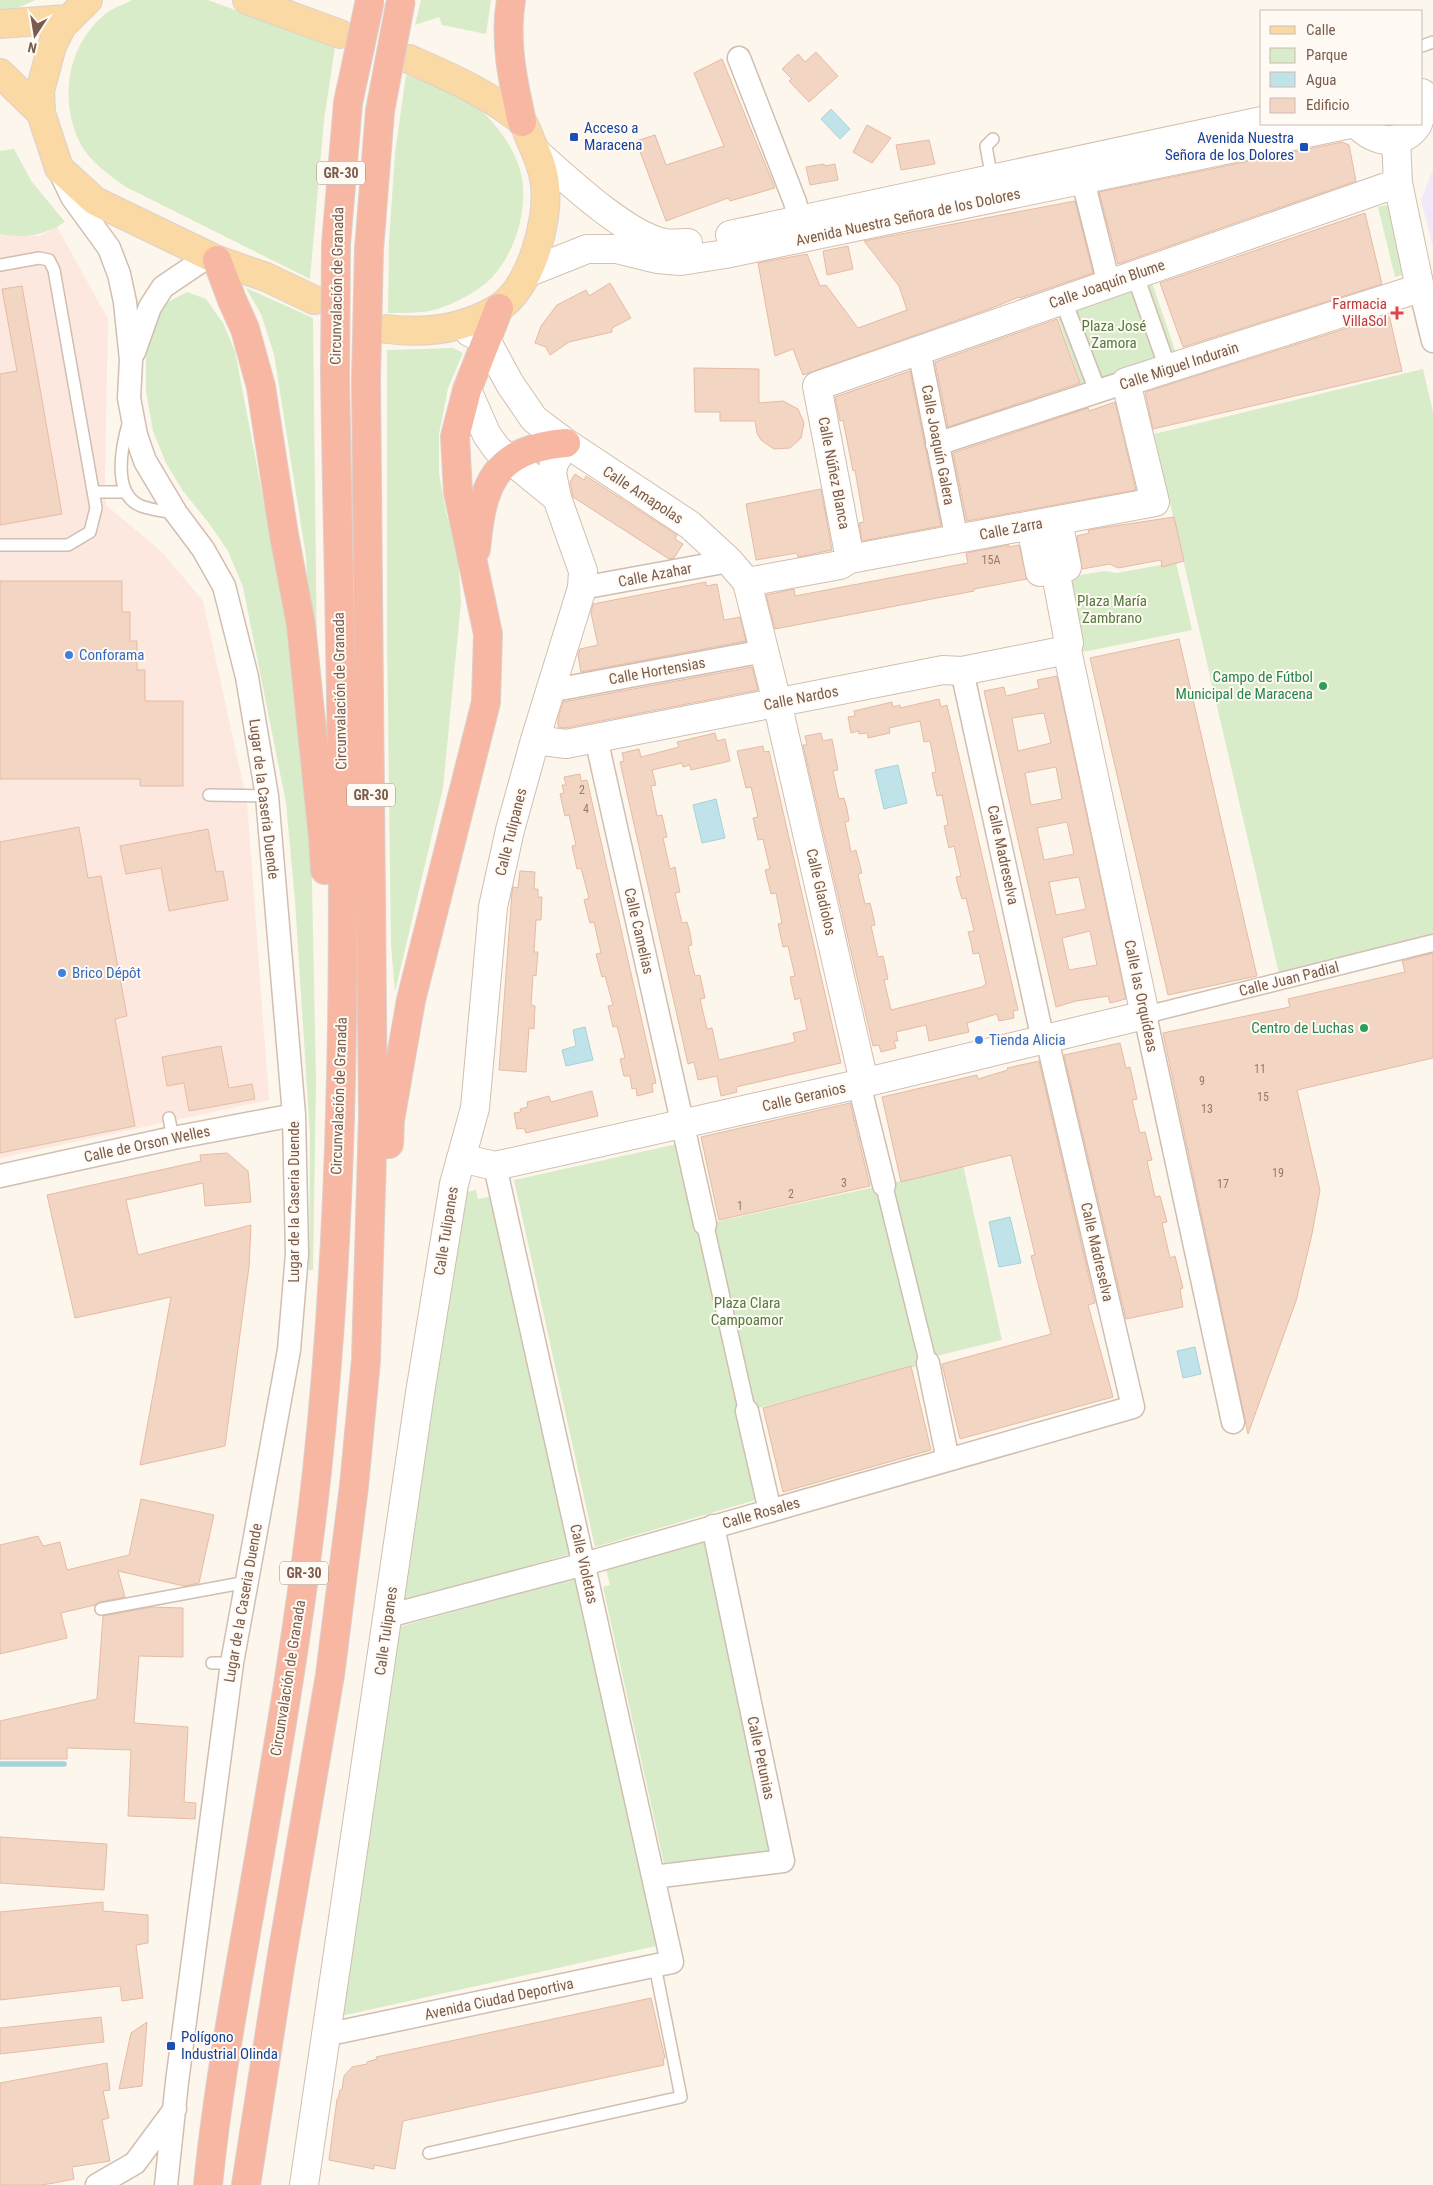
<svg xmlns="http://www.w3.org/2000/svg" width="1433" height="2185" font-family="'Roboto Condensed',sans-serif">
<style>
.commercial{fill:#fde8e0}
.education{fill:#f3e8fa}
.green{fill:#d8ecc9}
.water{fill:#bfe3e8;stroke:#a5d3da}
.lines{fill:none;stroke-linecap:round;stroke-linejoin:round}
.stream{stroke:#a5d3da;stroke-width:5.5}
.building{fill:#f3d5c3;stroke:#e6bba3;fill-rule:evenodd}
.service-casing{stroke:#d1beb0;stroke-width:14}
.pedestrian-casing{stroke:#d1beb0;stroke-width:19}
.minor-casing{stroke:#d1beb0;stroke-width:25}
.tertiary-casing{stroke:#d1beb0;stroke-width:30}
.secondary-casing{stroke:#d6c0b0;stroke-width:30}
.primary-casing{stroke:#dad1cd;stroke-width:30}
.motorway-casing{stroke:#dad1cd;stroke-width:30}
.service{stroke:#fff;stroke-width:11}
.pedestrian{stroke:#fff;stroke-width:16}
.minor{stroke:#fff;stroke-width:22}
.tertiary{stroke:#fff;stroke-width:28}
.secondary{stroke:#fff;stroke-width:28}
.primary{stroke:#fbd9a5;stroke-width:28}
.motorway{stroke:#f7b7a3;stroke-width:28}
.motorway-bridge-casing{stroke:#dad1cd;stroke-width:30;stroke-linecap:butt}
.motorway-bridge{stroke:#f7b7a3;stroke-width:28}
.transit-dot{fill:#1a4fb4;stroke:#fffaf3;stroke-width:2}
.health-dot{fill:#e0444e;stroke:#fffaf3;stroke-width:2}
.shop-dot{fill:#3f7fe0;stroke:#fffaf3;stroke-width:2}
.leisure-dot{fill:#2e9e5b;stroke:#fffaf3;stroke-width:2}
.labels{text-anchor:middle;stroke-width:4;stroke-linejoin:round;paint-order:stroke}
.number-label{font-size:12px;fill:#987a6a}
.shield{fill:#fffaf3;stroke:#a28b7f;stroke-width:1}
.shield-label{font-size:14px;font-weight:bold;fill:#7a5c4d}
.transit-label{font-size:15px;fill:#164399;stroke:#fffaf3;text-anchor:start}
.street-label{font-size:15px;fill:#7a5c4d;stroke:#fffaf3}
.health-label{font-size:15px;fill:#be3a42;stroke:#fffaf3;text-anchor:end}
.park-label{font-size:15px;fill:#537a41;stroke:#fffaf3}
.shop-label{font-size:15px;fill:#366cbe;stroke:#fffaf3;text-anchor:start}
.leisure-label{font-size:15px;fill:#27864d;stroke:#fffaf3;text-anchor:end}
</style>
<rect width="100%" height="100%" fill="#fdf6ec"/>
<path class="commercial" d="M57 227 108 319 105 479 106 505 163 553 203 601 247 802 269 1100 0 1158V234L11 236H39Z"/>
<path class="education" d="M1433 169V247L1421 200Z"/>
<path class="green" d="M0 0H35L9 12H0Z
M132 0H208L335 47 324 120 310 279 126 187C109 175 90 162 80 143 58 98 68 42 108 12 115 7 125 4 132 0Z
M421 0H491L486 34 442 25 439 17 415 25Z
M406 75C427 82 454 89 472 103 494 120 512 144 520 170 531 208 513 264 481 287 467 297 440 311 422 312 411 313 399 313 388 313L389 242 395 153Z
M14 149 32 182 65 222C43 236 25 239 0 234V151Z
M1388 205 1405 274 1395 277 1378 207Z
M1150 277 1178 359 1083 391 1055 309Z
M246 288 313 318 317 666 310 654 306 556 274 354 261 314Z
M187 292 206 299 223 323 235 351 289 635 311 833 316 1082 313 1270H309L310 1135 295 901 286 803 243 587 228 551 208 522 183 491 166 463 153 431 146 391V353L154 322 168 302Z
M453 348 463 353 448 388 439 434V474L446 512 458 555 461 602 443 788 395 992 391 945 387 632V350Z
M1423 369 1433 412V938L1279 974 1154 434Z
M1176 562 1192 630 1083 652 1068 577 1105 571 1117 573Z
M677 1144 696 1226 884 1185 963 1165 1002 1340 936 1356 928 1363 907 1369 747 1411 759 1499 595 1547 514 1180Z
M476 1190 478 1199 492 1196 570 1554 403 1602 463 1193Z
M704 1540 770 1853 664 1863 603 1587 610 1585 606 1569Z
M577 1578 656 1946 341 2016 398 1627Z"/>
<path class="water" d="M831 109 850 129 840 139 821 119Z
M898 765 907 803 884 809 875 770Z
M716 799 725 838 702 843 693 805Z
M585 1027 593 1060 566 1066 562 1050 576 1046 573 1030Z
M1010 1217 1021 1263 999 1267 989 1222Z
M1195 1347 1201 1374 1183 1378 1177 1351Z"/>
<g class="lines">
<path class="stream" d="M0 1764H64"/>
</g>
<path class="building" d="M816 52 838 76 809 102 789 81 792 79 782 69 798 54 805 62Z
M722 59 775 188 730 201 728 198 666 221 636 141 655 135 666 165 724 146 694 73Z
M867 125 891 138 872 163 853 152Z
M929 140 935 164 901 170 896 145Z
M1342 142 1349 145 1356 181 1118 264 1099 192Z
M824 164 825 166 835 164 838 180 810 185 806 167Z
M1075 201 1093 273 1020 298 1019 297 992 308 803 375 793 349 775 356 758 263 807 254 820 286 826 285 858 328 907 310 899 286 864 241Z
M1365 213 1382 284 1183 347 1160 283Z
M848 246 853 269 827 275 823 251Z
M610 283 631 318 612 328V332L569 342 550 355 546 347 535 343 541 326 557 305 586 290 589 296Z
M22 286 62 514 0 525V374L17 371 2 289Z
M1389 315 1402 371 1153 429 1145 392Z
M1057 319 1080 383 948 427 935 362Z
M694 368 759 369V403L783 401 798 409 804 423 801 438 790 448 774 449 761 440 757 433 755 421H720V412H695Z
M910 371 941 526 862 541 859 523 864 522 855 470 853 471 843 420 840 421 835 397Z
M1115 402 1136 490 967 521 953 453 1088 408 1089 411Z
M575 474 584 480 586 476 677 535 675 539 683 544 674 558 669 559 573 497 570 482Z
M821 489 832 550 798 557 797 553 756 560 746 504Z
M1174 517 1184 561 1162 567 1161 560 1118 568 1110 564 1082 569 1077 536 1089 533 1088 530Z
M1009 545V547L1019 545 1027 579 974 589V591L775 629 766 595 794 589 795 596 968 563 966 553Z
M0 581H122V612H130V641H137V670H145V701H183V786H140V779H0Z
M706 582V586L717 584 724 620 740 617 746 641 581 672 578 655 580 649 598 645 591 613 593 604Z
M1179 639 1257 976 1168 995 1090 658Z
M752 667 758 690 565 728 558 727V719L563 702Z
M1057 676 1126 999 1110 1003 1108 996 1076 1001 1056 1007 984 691 1004 687 1006 696 1039 688 1037 680ZM1044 713 1051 743 1018 751 1012 718ZM1056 767 1062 799 1031 805 1025 773ZM1067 822 1074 854 1044 860 1037 828ZM1079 877 1086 909 1056 915 1049 882ZM1090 931 1097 965 1069 970 1062 938Z
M939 699 941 707 947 705 1018 1010 1013 1011 1014 1018 999 1021 997 1014 967 1023 969 1032 929 1041 926 1025 896 1032 898 1041H894L896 1048 881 1052 879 1045 873 1046 803 745H807L805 736 821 733 823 741 832 739 838 770 833 771 839 799 844 798 847 809 849 821 845 822 851 852 856 850 862 873 858 874 865 904 870 903 873 915 875 925 871 926 878 957 883 956 888 979 884 980 891 1010 982 987 986 984 979 953 973 954 971 943 968 932 974 931 966 898 962 899 959 889 956 877 961 876 954 846 949 848 944 826 948 825 942 795 937 796 932 773 936 772 930 741 924 742 920 721 889 728 890 733 868 738 867 733 859 734V731L851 733 848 717 855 716 854 711 892 702 893 707 900 705V708Z
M715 733 717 741 725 739 730 761 691 770 690 765 683 767 682 763 652 770 656 785 651 786 657 816 662 815 667 837 663 838 670 869 675 867 677 878 680 892 675 893 682 923 687 922 690 933 692 945 688 946 695 976 700 975 705 998 700 999 707 1029 712 1028 719 1060 795 1042 793 1033 807 1030 800 998 795 1000 790 977 795 976 788 946 783 947 778 924 782 923 776 893 771 894 765 870 770 869 763 839 758 840 753 818 758 817 751 787 746 788 737 751 763 746 764 752 769 751 841 1063 736 1087 737 1092 721 1096 717 1076 698 1080 694 1062 688 1064 620 762 624 761 622 753 639 749 641 757 679 747 677 742Z
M580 774 581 781 587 780 656 1083 652 1084 653 1092 637 1096 636 1088 632 1089 630 1076H624L620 1059 625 1058 617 1026 613 1027 608 1006 613 1005 605 976 602 977 596 954 601 953 594 922 590 923 584 900 589 898 581 868 577 869 572 846 576 845 569 815 565 816 560 794 564 793 562 785H566L564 777Z
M79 827 88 878 101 876 127 1016 115 1019 135 1126 0 1153V842Z
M208 829 216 872 223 871 228 900 169 911 161 868 126 874 120 846Z
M520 871 535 872 534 889H538V897H542L541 920H536L534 952H538L536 976 533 975 531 1005 535 1006 534 1029 529 1028 526 1072 499 1070 512 892 513 887 518 888Z
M1433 953V1058L1297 1090 1320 1190 1312 1234 1296 1301 1248 1434 1163 1033 1290 1007 1288 999 1405 972 1402 961Z
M1120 1043 1126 1068 1130 1067 1137 1099 1132 1100 1140 1133 1145 1132 1152 1160 1147 1161 1155 1197 1160 1196 1167 1222 1162 1223 1170 1258 1175 1256 1183 1288 1180 1289 1183 1307 1126 1319 1064 1055Z
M221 1046 229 1088 252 1084 255 1099 189 1111 184 1083 167 1086 162 1057Z
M1039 1061 1095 1303 1088 1305 1113 1397 960 1439 942 1364 1051 1334 1031 1256 1035 1255 1011 1155 901 1182 882 1097 977 1075 978 1079 1008 1070 1007 1068Z
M592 1091 598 1116 526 1133 524 1128 517 1129 514 1113 521 1112 520 1109 528 1107 527 1102 549 1096 551 1102Z
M850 1103 870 1186 719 1220 701 1137Z
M227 1153 248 1171 251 1202 205 1206 203 1183 126 1200 138 1255 251 1225 249 1267 225 1446 140 1465 171 1297 75 1318 47 1195 201 1161 200 1155Z
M911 1366 931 1450 783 1492 763 1408Z
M141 1499 214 1515 199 1583 184 1586 118 1571 125 1597 100 1602 95 1605 61 1613 67 1638 0 1654V1545L38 1536 43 1546 60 1542 67 1570 129 1555Z
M152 1607 183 1608V1657L139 1656 134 1723 188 1727 184 1802 196 1803 195 1819 128 1816 131 1750 67 1748V1759H0V1721L97 1699 103 1616Z
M0 1837 107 1844 104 1890 0 1883Z
M103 1902V1911L148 1915V1943L136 1945 143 1998 122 2001 120 1986 0 2000V1912Z
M651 1998 665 2058 663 2059 664 2065 403 2121 395 2169 374 2165V2169L329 2160 337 2099H338L340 2090H342L344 2076 352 2067 367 2064V2062L377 2059 376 2057Z
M101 2017 104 2042 0 2054V2028Z
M147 2022 142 2086 119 2089 131 2033Z
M107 2063 110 2090 103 2091 109 2118 102 2120 110 2161 72 2167 74 2179 54 2183 41 2185H0V2083Z"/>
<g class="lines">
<defs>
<path id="service" d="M1422 46 1433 42
M992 179 986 146 993 139
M0 265 39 258 49 260 54 270 96 508 90 532 68 545H0
M129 421C122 444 111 494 141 506 151 510 164 511 175 513
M94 492H124
M209 795 267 796
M169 1118 173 1138
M101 1609 247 1582
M212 1663H232
M429 2153 681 2097 655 1966"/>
<path id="pedestrian" d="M1135 275 1168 369
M1063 300 1098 392
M1145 1015 1433 943
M884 1185 928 1363
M705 1224 747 1411"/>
<path id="minor" d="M739 58 795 202 799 219
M62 176 72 197 109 248 119 274 125 302 131 360 129 398 136 435 145 461 176 513 203 549 224 586 247 677 267 796 294 1115 297 1254 289 1350 232 1663 177 2082 166 2185
M1083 181 1109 284
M1420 288 1433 341
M919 350 957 540
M134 352 150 307 163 287 209 256
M937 444 1126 382
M582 588 729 561
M962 671 1043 1040
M549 691 764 651
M596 738 705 1224
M1145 1015 1233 1422
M859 1084 884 1185
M0 1176 173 1138 294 1115
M928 1363 948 1460
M747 1411 770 1511
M388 1616 584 1564 1133 1407 1047 1039
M653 1877 783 1861 713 1526
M325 2035 672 1962 495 1166
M97 2185 135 2163 175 2109"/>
<path id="tertiary" d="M469 332 486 340 510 384 534 419 566 443 690 525 729 561 747 582 777 702 864 1082
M467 390 487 435 497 449 557 498
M1031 526 1040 572 1067 567 1058 521
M850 559 817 386 1398 183
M747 582 840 565 850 559 1155 502 1126 382 1420 288 1398 183 1396 139
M535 740 566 744 943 670 962 671 1067 650
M461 1158 495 1166 859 1084 1145 1015 1067 650 1069 643 1055 569
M304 2185 420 1393 454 1184 475 1108 493 907 510 830 535 740 582 588 583 571 557 498 552 473 554 463 566 443"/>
<path id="secondary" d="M1422 93 1424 108 1422 115
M1357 124C1373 143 1403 148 1418 124
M536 152C565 178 628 237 665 243 672 244 681 243 688 243
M730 235 1262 121
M527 273 587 249H616L657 259 681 261 725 254 1350 124"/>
<path id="primary" d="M88 0 62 26 52 46 40 91 41 113 59 168 95 201 217 260 266 277 314 300
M247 0 340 34
M0 24 67 19
M0 73 41 113
M387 329C425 334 463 329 497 309 530 289 549 223 545 186 544 170 537 154 530 139 528 134 526 126 522 122 519 117 511 114 507 110 476 88 443 74 409 59"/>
<path id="motorway" d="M511 0C504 41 513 82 522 122
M336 244 348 103
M369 249 380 111
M217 260 232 300 245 329 261 387 284 535 301 625 323 837 325 870
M476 549C482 484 494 449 566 443
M389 1144 390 1120 411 1000 486 702 488 634 458 492 455 437 467 390 499 308
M208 2185C218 2085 237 1986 254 1887 278 1749 302 1610 317 1471 356 1108 341 738 335 375
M246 2185 281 1961 330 1675 354 1486 366 1360 373 1117 366 379"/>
</defs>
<use href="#service" class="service-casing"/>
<use href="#pedestrian" class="pedestrian-casing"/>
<use href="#minor" class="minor-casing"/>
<use href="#tertiary" class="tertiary-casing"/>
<use href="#secondary" class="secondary-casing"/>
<use href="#primary" class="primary-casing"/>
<use href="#motorway" class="motorway-casing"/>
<use href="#service" class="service"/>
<use href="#pedestrian" class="pedestrian"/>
<use href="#minor" class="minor"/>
<use href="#tertiary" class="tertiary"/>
<use href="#secondary" class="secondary"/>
<use href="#primary" class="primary"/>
<use href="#motorway" class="motorway"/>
<defs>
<path id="motorway-bridge" d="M348 103 370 0
M380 111 401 0
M335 375 336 244
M366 379 369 249"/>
</defs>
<use href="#motorway-bridge" class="motorway-bridge-casing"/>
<use href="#motorway-bridge" class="motorway-bridge"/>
</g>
<g class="transit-dot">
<rect x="569" y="132" width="10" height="10" rx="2.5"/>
<rect x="1299" y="142" width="10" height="10" rx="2.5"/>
<rect x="166" y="2041" width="10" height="10" rx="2.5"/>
</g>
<path class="health-dot" d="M1394.5 305.5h5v5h5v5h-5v5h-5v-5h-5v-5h5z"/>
<g class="shop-dot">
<circle cx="69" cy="655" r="5"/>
<circle cx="62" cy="973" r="5"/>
<circle cx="979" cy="1040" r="5"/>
</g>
<g class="leisure-dot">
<circle cx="1323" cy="686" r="5"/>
<circle cx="1364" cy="1028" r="5"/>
</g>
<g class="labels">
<g class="number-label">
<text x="991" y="564">15A</text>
<text x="582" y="794">2</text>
<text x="586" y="813">4</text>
<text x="1260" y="1073">11</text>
<text x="1202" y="1085">9</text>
<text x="1263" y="1101">15</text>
<text x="1207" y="1113">13</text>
<text x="1278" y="1177">19</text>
<text x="844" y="1187">3</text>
<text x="1223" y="1188">17</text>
<text x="791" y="1198">2</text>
<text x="740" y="1210">1</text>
</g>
<g class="shield">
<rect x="317" y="161.5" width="48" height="23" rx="4"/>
<rect x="347" y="783.5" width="48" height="23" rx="4"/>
<rect x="280" y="1561.5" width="48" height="23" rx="4"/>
</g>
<g class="shield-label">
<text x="341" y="178">GR-30</text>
<text x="371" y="800">GR-30</text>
<text x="304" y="1578">GR-30</text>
</g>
<g class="transit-label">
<text x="584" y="133">Acceso a<tspan x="584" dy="17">Maracena</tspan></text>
<text x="1294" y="143" text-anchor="end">Avenida Nuestra<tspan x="1294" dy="17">Señora de los Dolores</tspan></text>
<text x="181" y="2042">Polígono<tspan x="181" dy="17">Industrial Olinda</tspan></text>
</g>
<g class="street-label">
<text transform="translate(908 217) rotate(-12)" y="5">Avenida Nuestra Señora de los Dolores</text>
<text transform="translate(1107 284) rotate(-19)" y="5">Calle Joaquín Blume</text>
<text transform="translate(337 286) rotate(-89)" y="5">Circunvalación de Granada</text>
<text transform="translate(1179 366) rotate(-18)" y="5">Calle Miguel Indurain</text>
<text transform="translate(938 445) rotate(79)" y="5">Calle Joaquín Galera</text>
<text transform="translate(834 473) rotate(79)" y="5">Calle Núñez Blanca</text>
<text transform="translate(643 495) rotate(33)" y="5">Calle Amapolas</text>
<text transform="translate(1011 529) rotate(-11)" y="5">Calle Zarra</text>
<text transform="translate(655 575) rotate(-11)" y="5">Calle Azahar</text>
<text transform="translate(657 671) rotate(-10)" y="5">Calle Hortensias</text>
<text transform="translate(340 691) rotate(-91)" y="5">Circunvalación de Granada</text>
<text transform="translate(801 698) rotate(-11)" y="5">Calle Nardos</text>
<text transform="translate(264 799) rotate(83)" y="5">Lugar de la Caseria Duende</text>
<text transform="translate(511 832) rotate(-76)" y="5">Calle Tulipanes</text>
<text transform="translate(1003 855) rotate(78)" y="5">Calle Madreselva</text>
<text transform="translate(821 892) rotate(77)" y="5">Calle Gladiolos</text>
<text transform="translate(639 931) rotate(77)" y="5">Calle Camelias</text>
<text transform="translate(1289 979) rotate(-14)" y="5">Calle Juan Padial</text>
<text transform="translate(1141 996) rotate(78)" y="5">Calle las Orquídeas</text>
<text transform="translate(339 1096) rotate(-88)" y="5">Circunvalación de Granada</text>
<text transform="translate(804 1097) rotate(-13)" y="5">Calle Geranios</text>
<text transform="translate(147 1144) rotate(-12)" y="5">Calle de Orson Welles</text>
<text transform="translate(294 1202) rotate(-90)" y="5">Lugar de la Caseria Duende</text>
<text transform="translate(446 1231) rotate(-81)" y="5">Calle Tulipanes</text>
<text transform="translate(1097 1252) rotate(77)" y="5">Calle Madreselva</text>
<text transform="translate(761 1513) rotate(-16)" y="5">Calle Rosales</text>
<text transform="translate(584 1564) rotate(77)" y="5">Calle Violetas</text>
<text transform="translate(243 1603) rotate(-80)" y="5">Lugar de la Caseria Duende</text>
<text transform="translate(386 1631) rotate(-82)" y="5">Calle Tulipanes</text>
<text transform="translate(288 1678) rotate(-81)" y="5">Circunvalación de Granada</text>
<text transform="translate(761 1758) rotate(78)" y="5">Calle Petunias</text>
<text transform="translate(499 1999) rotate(-12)" y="5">Avenida Ciudad Deportiva</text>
</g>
<g class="health-label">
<text x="1387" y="309">Farmacia<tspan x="1387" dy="17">VillaSol</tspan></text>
</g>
<g class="park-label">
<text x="1114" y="331">Plaza José<tspan x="1114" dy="17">Zamora</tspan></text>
<text x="1112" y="606">Plaza María<tspan x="1112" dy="17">Zambrano</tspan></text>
<text x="747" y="1308">Plaza Clara<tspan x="747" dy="17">Campoamor</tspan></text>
</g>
<g class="shop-label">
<text x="79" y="660">Conforama</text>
<text x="72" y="978">Brico Dépôt</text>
<text x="989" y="1045">Tienda Alicia</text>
</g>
<g class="leisure-label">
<text x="1313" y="682">Campo de Fútbol<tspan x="1313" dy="17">Municipal de Maracena</tspan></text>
<text x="1354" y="1033">Centro de Luchas</text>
</g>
</g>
<rect x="1260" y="10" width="162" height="115" fill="#fffaf3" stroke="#cabbb1"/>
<rect x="1270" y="26" width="25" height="8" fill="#fbd9a5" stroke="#cabbb1"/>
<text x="1306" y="35" font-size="15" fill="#7a5c4d">Calle</text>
<rect x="1270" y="48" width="25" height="15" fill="#d8ecc9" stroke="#cabbb1"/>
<text x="1306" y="60" font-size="15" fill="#7a5c4d">Parque</text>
<rect x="1270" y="72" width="25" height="15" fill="#bfe3e8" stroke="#cabbb1"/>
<text x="1306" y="85" font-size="15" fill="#7a5c4d">Agua</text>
<rect x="1270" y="98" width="25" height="15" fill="#f3d5c3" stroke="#cabbb1"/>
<text x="1306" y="110" font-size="15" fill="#7a5c4d">Edificio</text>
<g transform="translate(35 35) rotate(192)" stroke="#fffaf3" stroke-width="4" paint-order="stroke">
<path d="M0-4L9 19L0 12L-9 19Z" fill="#7a5c4d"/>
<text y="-8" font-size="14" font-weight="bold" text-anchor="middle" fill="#7a5c4d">N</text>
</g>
</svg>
